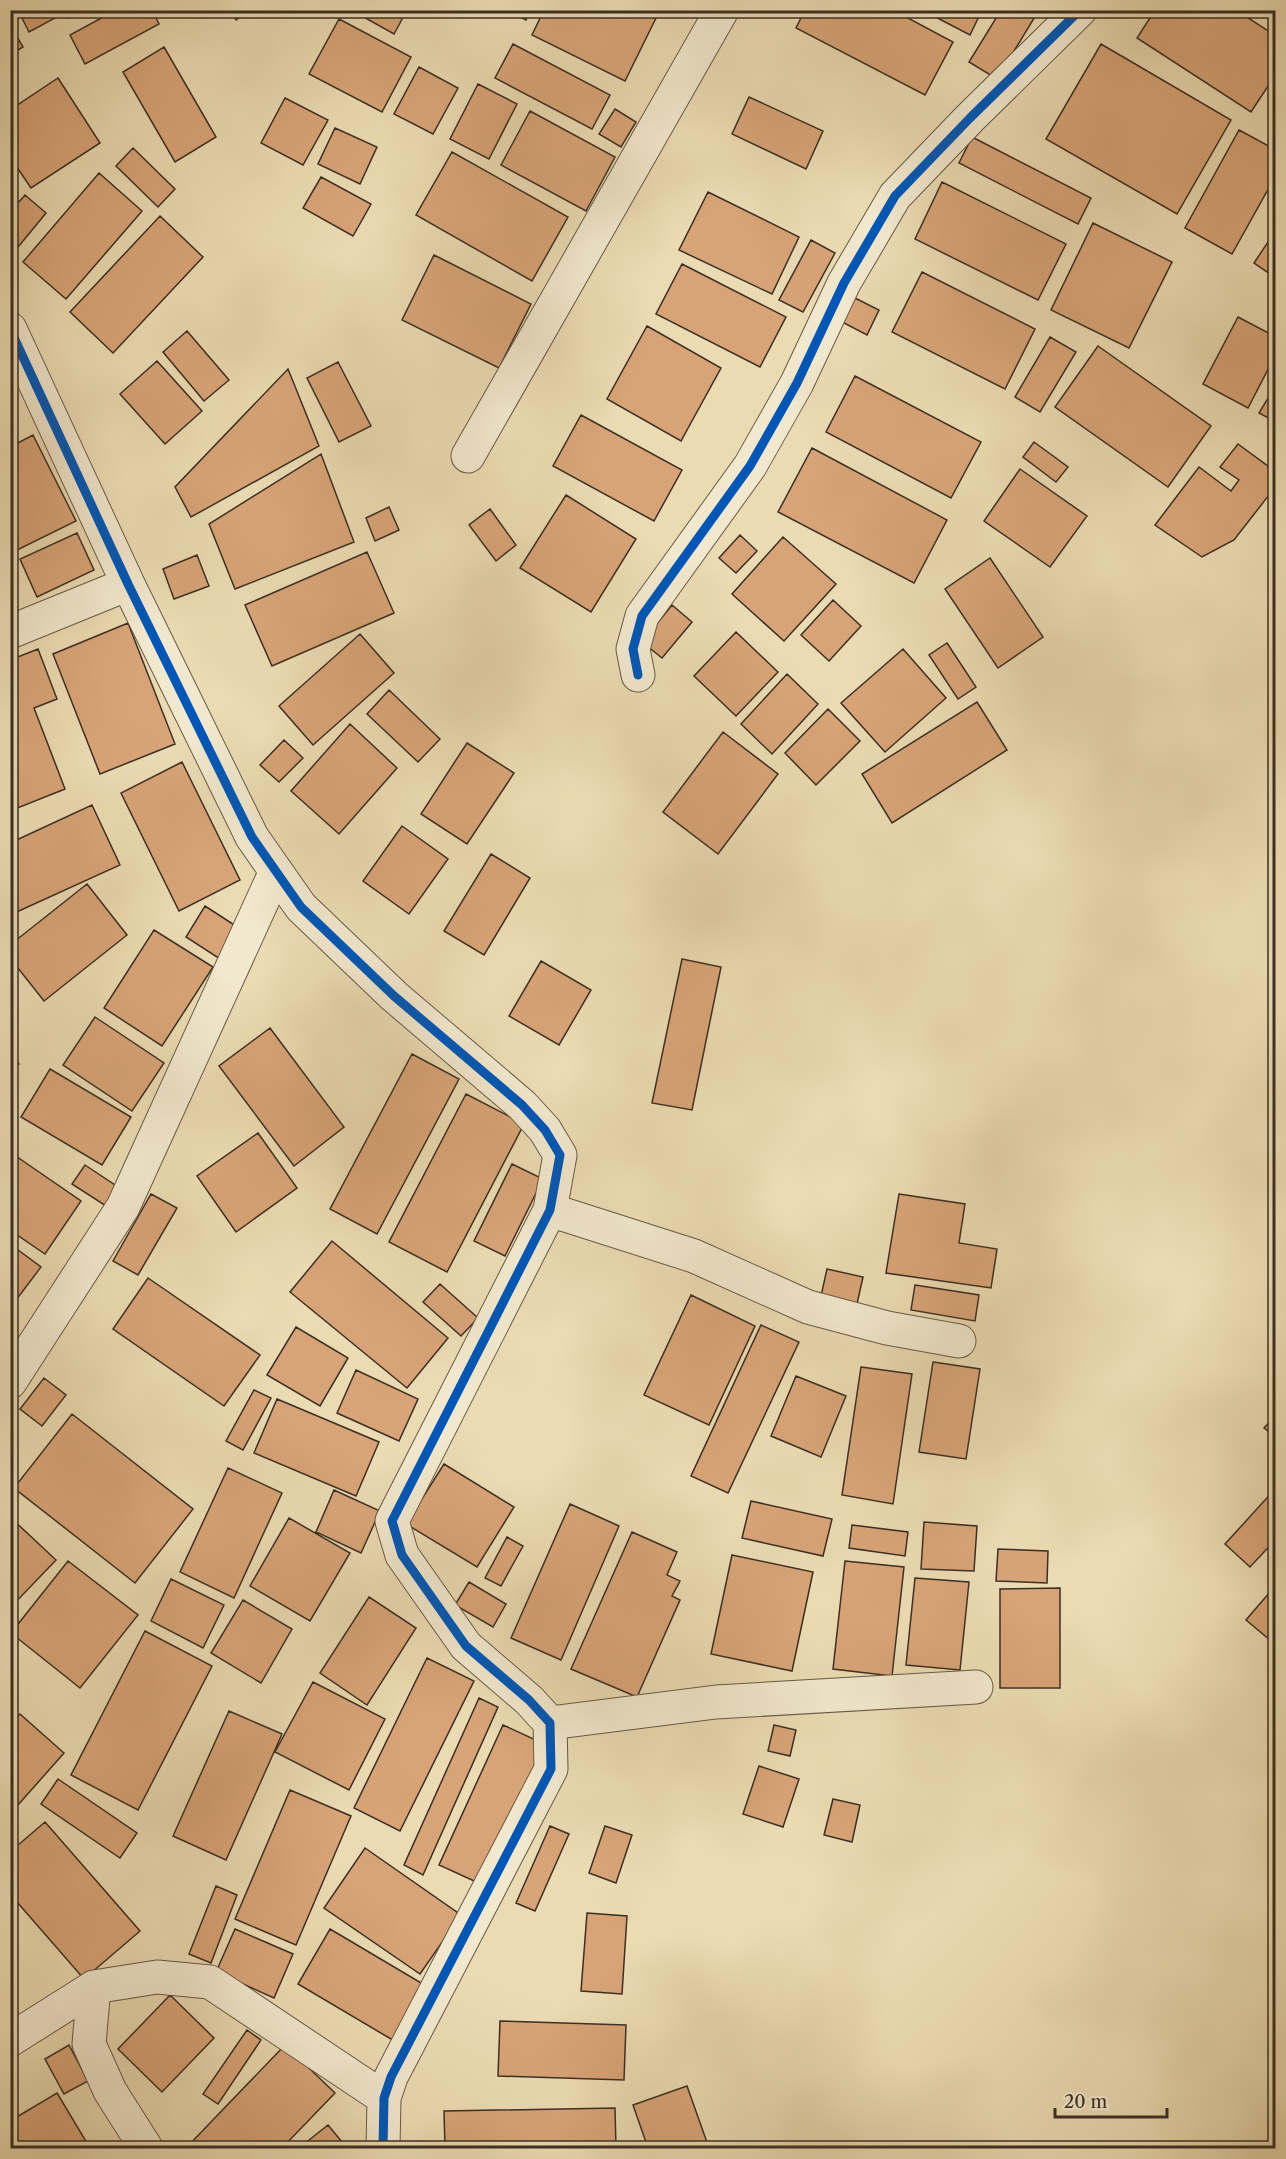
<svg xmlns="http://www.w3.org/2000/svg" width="1286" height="2159" font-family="'Libre Caslon Text',serif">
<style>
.building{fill:#d8a477;stroke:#3b2f23;stroke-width:1.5}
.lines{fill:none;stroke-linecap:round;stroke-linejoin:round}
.street-casing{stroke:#675a47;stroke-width:35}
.street{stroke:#f2e8cd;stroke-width:33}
.cycleway-casing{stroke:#f2e8cd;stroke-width:13}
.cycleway{stroke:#0057b8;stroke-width:9}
</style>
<rect width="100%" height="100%" fill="#ebdbb2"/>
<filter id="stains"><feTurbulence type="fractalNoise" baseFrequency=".00333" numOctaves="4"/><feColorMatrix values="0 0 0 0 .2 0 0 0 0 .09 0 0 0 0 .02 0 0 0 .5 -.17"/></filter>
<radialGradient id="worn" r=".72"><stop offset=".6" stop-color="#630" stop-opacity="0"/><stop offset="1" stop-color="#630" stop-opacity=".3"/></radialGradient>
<path class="building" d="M18 10H54L57 17 29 32Z
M64 10H82L68 18Z
M116 10H152L159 24 85 64 70 35Z
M229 10H250L236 20Z
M351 10H407L394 34Z
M506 10H531L526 20Z
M544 10H647L657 16 625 81 532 35Z
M805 10H893L953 42 925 95 796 28Z
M922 10H982L970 35Z
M1001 10H1028L1036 15 997 79 969 62Z
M1155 10H1236L1276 36V74L1251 112 1137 38Z
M339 19 411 57 382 112 309 74Z
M10 25 23 47 10 55Z
M513 44 610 95 592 129 495 78Z
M1101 44 1231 120 1177 214 1046 139Z
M164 47 216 137 175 162 123 72Z
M419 67 458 88 433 134 394 114Z
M58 78 100 143 31 188 10 157V110Z
M478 84 517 104 489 159 450 139Z
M749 97 823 131 806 169 732 134Z
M285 98 328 120 303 165 261 143Z
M615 109 636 122 621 147 599 134Z
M530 111 615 157 586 211 501 165Z
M335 128 377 147 360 184 318 164Z
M1239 130 1276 150V175L1232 254 1185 228Z
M972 137 1091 198 1078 224 959 163Z
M133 148 175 189 158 207 116 166Z
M452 152 568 217 532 281 416 215Z
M99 173 142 211 66 299 23 262Z
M321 177 371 204 353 236 303 208Z
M942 182 1066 244 1038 300 915 239Z
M708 192 799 237 772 294 679 250Z
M25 195 46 213 14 252 10 249V212Z
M160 216 203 257 113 353 70 312Z
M1093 223 1172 262 1129 348 1051 310Z
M1276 230V278L1254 263Z
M811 240 835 253 803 312 779 300Z
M434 255 531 304 499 368 402 320Z
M682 264 786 317 760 367 656 314Z
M922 272 1035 329 1005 389 892 332Z
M855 298 879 310 867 335 842 322Z
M1238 317 1276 337V354L1248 408 1203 384Z
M647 326 721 368 681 441 607 399Z
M187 331 229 380 204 401 163 352Z
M1050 337 1076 352 1040 412 1015 397Z
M1098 346 1211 426 1168 487 1055 407Z
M157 361 202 411 165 444 120 394Z
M338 362 371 426 339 442 307 378Z
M288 369 319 446 191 517 175 487Z
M855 376 981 442 951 498 826 432Z
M1276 385V422L1259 413Z
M581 415 682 470 654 521 553 466Z
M33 435 76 521 13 552 10 547V447Z
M1034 442 1068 467 1056 482 1023 457Z
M1238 444 1276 472V486L1234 540 1202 557 1155 525 1199 467 1231 491 1239 480 1220 467Z
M812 448 947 520 914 583 778 512Z
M321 454 354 542 235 589 209 524Z
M1020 469 1087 516 1050 567 984 521Z
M566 495 636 539 591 612 520 568Z
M389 507 399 530 375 541 366 518Z
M490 509 516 545 496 561 469 525Z
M77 533 94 570 37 597 20 559Z
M740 535 757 551 736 573 719 558Z
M783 537 836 584 784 641 732 594Z
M367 552 394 613 272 666 245 605Z
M197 555 209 586 174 599 163 569Z
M990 558 1043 637 998 668 945 589Z
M833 600 861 626 829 661 801 635Z
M672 605 692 622 662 658 642 642Z
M128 623 175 744 100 774 53 654Z
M736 632 778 672 736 716 694 676Z
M360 634 394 673 313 745 279 706Z
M947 643 976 687 958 699 929 655Z
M38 649 57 699 34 708 65 789 10 811V660Z
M903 649 946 698 885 752 841 703Z
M787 674 818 704 772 754 741 724Z
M389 690 440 739 418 762 367 714Z
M977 702 1007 750 892 823 862 774Z
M828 709 860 741 816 785 785 753Z
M350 724 397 768 339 834 291 791Z
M723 732 778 774 718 854 663 812Z
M284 740 303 758 279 782 260 765Z
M467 743 514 773 467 844 421 814Z
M182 762 240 880 179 911 121 793Z
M92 805 120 865 10 915V843Z
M402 826 448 859 409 914 363 881Z
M491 854 530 878 484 955 444 931Z
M87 884 127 935 44 1001 10 958V945Z
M205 906 239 928 220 959 186 937Z
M154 930 213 967 162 1046 104 1008Z
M682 959 721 967 692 1110 652 1103Z
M541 961 591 990 559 1045 509 1016Z
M95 1017 164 1063 132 1111 63 1065Z
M270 1028 344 1127 294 1166 219 1066Z
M10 1050 19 1064 10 1069Z
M412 1054 459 1079 377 1234 330 1209Z
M50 1069 131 1117 102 1165 21 1117Z
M466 1094 524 1124 447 1272 389 1242Z
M258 1133 297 1188 236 1232 197 1176Z
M10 1152 81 1201 45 1254 10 1230Z
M512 1164 543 1179 505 1256 474 1241Z
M85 1165 118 1187 106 1206 72 1184Z
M151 1194 177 1208 138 1275 113 1261Z
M899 1194 965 1204 959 1243 997 1249 991 1288 886 1273Z
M332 1241 448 1338 407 1388 290 1292Z
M10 1244 41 1267 10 1308Z
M827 1269 863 1277 857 1304 821 1296Z
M148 1278 260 1355 224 1406 113 1329Z
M440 1284 478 1318 461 1336 423 1302Z
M915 1285 979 1295 975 1321 911 1310Z
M691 1295 755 1326 709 1425 644 1395Z
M761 1325 799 1342 728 1493 691 1476Z
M296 1327 348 1358 320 1406 267 1375Z
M933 1362 980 1369 966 1459 919 1452Z
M861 1367 912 1374 893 1504 842 1495Z
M356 1370 418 1399 399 1441 337 1413Z
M796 1376 846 1396 821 1457 771 1436Z
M44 1378 66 1395 42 1426 20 1409Z
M254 1390 271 1398 243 1450 226 1441Z
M277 1399 379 1442 356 1496 254 1453Z
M72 1414 193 1509 135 1583 14 1488Z
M1276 1415V1437L1264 1428Z
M444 1464 514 1507 477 1567 406 1524Z
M228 1468 282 1493 234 1598 180 1572Z
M1276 1488V1539L1250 1567 1225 1544Z
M334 1490 380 1511 361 1553 316 1532Z
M751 1501 832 1519 823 1556 742 1538Z
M570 1504 619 1526 561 1660 511 1638Z
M10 1517 56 1560 10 1608Z
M289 1518 350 1553 310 1621 250 1586Z
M924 1522 977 1526 974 1571 921 1569Z
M852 1525 908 1532 905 1556 849 1548Z
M632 1532 677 1552 667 1575 680 1581 672 1596 680 1600 637 1697 571 1669Z
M507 1537 523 1546 501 1586 485 1578Z
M998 1549 1048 1551 1047 1583 996 1581Z
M732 1555 813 1572 792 1671 711 1654Z
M68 1561 138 1615 80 1688 11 1633Z
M845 1561 904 1567 892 1676 833 1669Z
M915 1578 969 1582 960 1670 906 1665Z
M171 1579 224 1605 203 1648 151 1621Z
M469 1582 506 1604 493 1627 455 1605Z
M1276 1585V1645L1246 1620Z
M1060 1588V1688H1000V1589Z
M369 1597 416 1628 367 1705 320 1673Z
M243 1600 292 1629 261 1683 211 1653Z
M145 1631 212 1666 138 1810 71 1775Z
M427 1658 474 1681 400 1831 354 1808Z
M313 1682 385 1719 349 1790 275 1752Z
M479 1698 498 1707 423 1875 404 1865Z
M229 1711 282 1734 226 1860 173 1836Z
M20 1714 64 1753 10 1814V1724Z
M503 1725 549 1746 485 1886 439 1865Z
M774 1725 796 1730 790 1756 768 1751Z
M759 1766 799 1779 783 1827 743 1814Z
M58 1779 137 1833 120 1858 41 1804Z
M290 1790 351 1816 296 1945 235 1919Z
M833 1799 860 1805 852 1842 824 1835Z
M45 1822 140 1931 84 1979 10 1894V1852Z
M550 1826 569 1834 535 1911 516 1903Z
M605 1826 632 1835 616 1883 589 1873Z
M365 1848 461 1915 420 1974 324 1908Z
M216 1886 237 1895 211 1963 189 1954Z
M587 1913 627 1916 622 1994 581 1991Z
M235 1929 293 1954 274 1998 216 1972Z
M330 1929 428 1987 396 2042 298 1984Z
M10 1973 17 1985 10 1989Z
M170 1995 214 2038 162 2092 118 2049Z
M500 2021 626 2025 624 2080 498 2076Z
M247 2030 261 2040 218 2104 203 2094Z
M69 2045 88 2081 64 2094 45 2059Z
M285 2045 335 2093 282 2148H186Z
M687 2086 709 2148H648L633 2105Z
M57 2093 90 2148H10V2121Z
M615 2108 616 2148H445L444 2111Z
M328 2125 347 2148H299Z"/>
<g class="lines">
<defs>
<path id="street" d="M10 329 128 584 252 837 301 907 394 996 522 1105 545 1130 560 1155 550 1210 392 1521 402 1555 466 1646 529 1700 550 1723 551 1769 391 2077 384 2098 383 2148
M468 456 722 10
M10 632 128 584
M638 675 633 649 642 616 750 466 797 383 844 283 895 196 970 118 1080 10
M550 1210 694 1256 808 1307 887 1328 959 1341
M10 1382 123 1207 276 871
M550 1723 716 1702 976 1687
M94 1987 89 2044 110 2091 146 2148
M10 2040 94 1987 157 1977 210 1982 384 2098"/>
</defs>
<use href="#street" class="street-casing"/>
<use href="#street" class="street"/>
<defs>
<path id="cycleway" d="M10 329 128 584 252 837 301 907 394 996 522 1105 545 1130 560 1155 550 1210 392 1521 402 1555 466 1646 529 1700 550 1723 551 1769 391 2077 384 2098 383 2148
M638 675 633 649 642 616 750 466 797 383 844 283 895 196 970 118 1080 10"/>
</defs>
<use href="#cycleway" class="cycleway-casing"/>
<use href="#cycleway" class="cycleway"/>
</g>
<rect width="1286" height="2159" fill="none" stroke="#ebdbb2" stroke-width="36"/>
<rect x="12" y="12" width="1262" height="2135" fill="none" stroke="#3b2f23" stroke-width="3"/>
<rect x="18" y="18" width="1250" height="2123" fill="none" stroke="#3b2f23" stroke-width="1.5"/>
<path d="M1055 2108v9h112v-9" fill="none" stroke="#3b2f23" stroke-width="3"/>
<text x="1064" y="2108" font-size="18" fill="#3b2f23" stroke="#f2e8cd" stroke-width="4.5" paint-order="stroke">20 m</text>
<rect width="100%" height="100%" filter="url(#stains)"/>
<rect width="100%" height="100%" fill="url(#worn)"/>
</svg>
